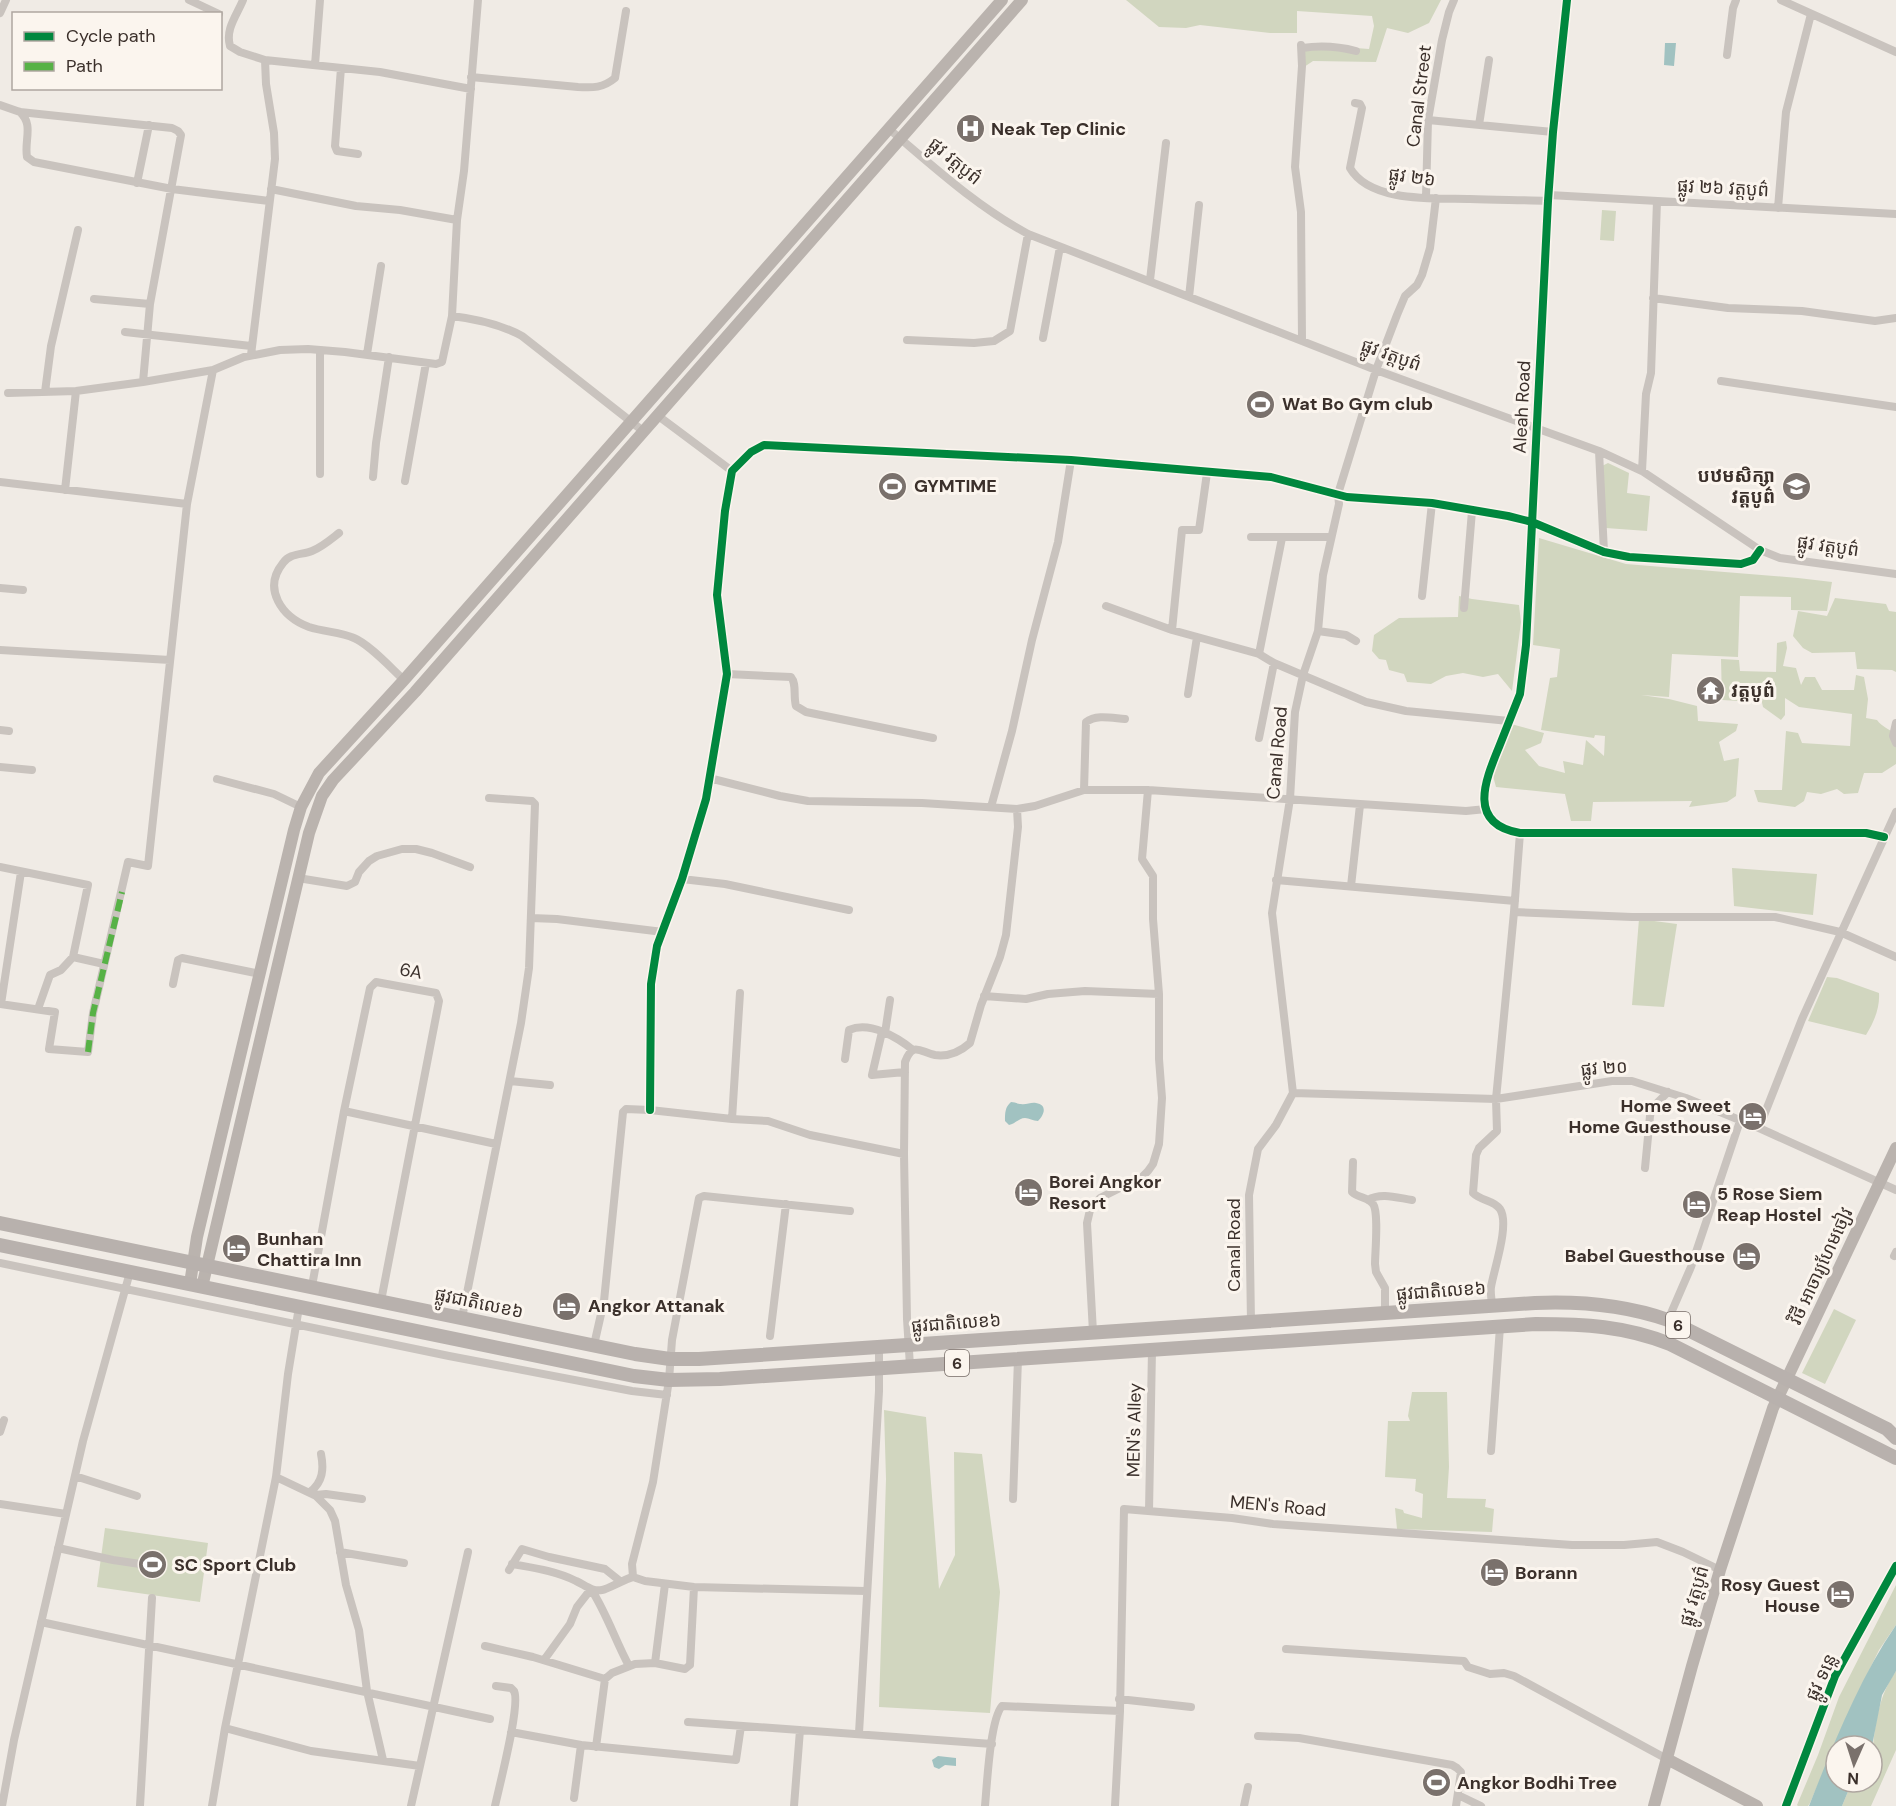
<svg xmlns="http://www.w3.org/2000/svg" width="1896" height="1806" font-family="'DM Sans','Noto Sans Khmer',sans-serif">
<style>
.green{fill:#d1d6bf}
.water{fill:#a1c2c1}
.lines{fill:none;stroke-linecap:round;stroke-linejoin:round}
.street{stroke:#c9c3be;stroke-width:8}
.secondary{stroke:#bab3ae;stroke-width:12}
.primary{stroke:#b8b1ad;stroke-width:14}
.quiet{stroke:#57b246;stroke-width:6;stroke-dasharray:12 6;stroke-linecap:butt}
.cycleway-casing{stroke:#fbf5ee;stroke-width:11}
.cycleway{stroke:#00873e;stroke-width:8}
.labels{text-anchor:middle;stroke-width:6;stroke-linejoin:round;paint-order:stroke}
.shield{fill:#fbf5ee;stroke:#756b66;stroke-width:1.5}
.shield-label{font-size:16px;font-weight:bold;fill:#3b302b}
.street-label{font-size:18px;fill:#3b302b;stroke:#fbf5ee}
.poi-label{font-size:18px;font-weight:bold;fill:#3b302b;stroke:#fbf5ee;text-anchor:start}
</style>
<rect width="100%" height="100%" fill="#f0ebe5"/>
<path class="green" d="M1126 0H1441L1429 23 1408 33 1387 28 1376 62 1313 61 1304 67V44L1369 49 1374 26 1372 16 1297 11V33H1270L1200 25 1186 28 1159 27Z
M1602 210 1616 211 1614 241 1600 240Z
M1608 463 1629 473 1627 493 1650 496 1647 531 1606 528 1602 466Z
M1539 538 1626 564 1798 578 1832 582 1827 611 1791 610V597L1740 596 1738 657 1672 654 1669 697 1641 695 1669 699 1697 706 1698 721 1738 724 1736 731 1719 742 1724 761 1739 758 1736 796 1727 802 1689 807 1692 801 1593 802 1591 821H1571L1565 794 1496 787 1493 776 1511 724 1544 733 1541 743 1525 750 1539 766 1565 773 1563 761 1583 765 1586 740 1604 756 1605 736 1595 735 1594 738 1541 730 1550 678 1557 677 1560 649 1533 645Z
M1459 596 1472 599 1519 605 1521 622 1512 691 1498 674 1483 677 1463 673 1446 676 1431 684 1407 682 1404 674 1389 670 1386 660 1379 659 1372 651 1374 635 1399 618 1458 617Z
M1835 598 1886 604 1889 611 1896 612V672L1892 670 1857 669 1855 652 1812 653 1803 648 1793 636 1798 611 1827 616Z
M1786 641 1787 648 1783 666 1796 668 1801 685 1805 677H1815L1822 690H1854L1856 675 1864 677 1868 699 1866 718 1877 720C1882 727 1890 729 1896 735V764L1882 773H1864L1858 793 1844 794 1837 789 1821 794 1807 792 1804 801 1795 807 1758 802 1754 790H1782L1786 731 1798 733 1802 743 1850 746 1852 714 1799 707 1785 698V715L1781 720 1763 707 1759 690 1740 687 1739 701 1722 700 1721 659 1739 660 1740 671 1776 672 1777 643Z
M1732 868 1817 874 1813 915 1734 906Z
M1639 919 1677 924 1664 1007 1632 1005Z
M1827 977 1837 978 1879 993C1880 1008 1874 1022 1866 1035L1808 1021Z
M1834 1309 1856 1320 1825 1384 1802 1373Z
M1412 1392H1447L1449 1467 1447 1498 1486 1499 1485 1507 1494 1509 1492 1532 1397 1529 1395 1508 1403 1510 1404 1513 1422 1518 1423 1494 1415 1491 1416 1479 1385 1477 1388 1421H1410L1408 1416Z
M884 1410 926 1417 939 1589 955 1555 954 1452 982 1454 1000 1592 990 1713 879 1707 886 1479Z
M105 1528 208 1543 200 1602 97 1587Z
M1896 1585V1625L1879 1650 1853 1703 1810 1803 1808 1806H1798L1797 1805 1818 1755 1839 1697Z
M1896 1671V1750L1871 1806H1842L1852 1782H1872C1872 1746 1874 1701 1896 1671Z"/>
<path class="water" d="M1665 43H1676L1674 66 1664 65Z
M1011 1102C1015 1102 1018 1104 1021 1104 1026 1105 1031 1102 1036 1103 1048 1105 1044 1115 1038 1121 1033 1121 1029 1118 1025 1118 1019 1118 1015 1124 1009 1125L1005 1121C1005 1113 1005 1107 1011 1102Z
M1896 1625V1671L1882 1695 1872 1746H1836V1782H1852L1842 1806H1809C1833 1745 1859 1679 1896 1625Z
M938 1756 956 1758V1766L945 1765 939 1769 934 1767 932 1760Z"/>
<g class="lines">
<path class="street" d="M189 0 219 14
M243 0C237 15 225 29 230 46L240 52 265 60 380 72 471 89
M1567 0 1553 132 1548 201 1526 645 1520 694C1513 712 1506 729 1499 747 1485 781 1467 824 1520 833H1866L1884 837
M1781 0 1896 52
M0 13 6 0
M1301 45 1302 66 1295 167 1301 212 1302 341
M1302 48C1322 45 1337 46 1356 51
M1727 55 1733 8 1736 0
M315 65 320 0
M341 68 335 146 337 151 358 154
M471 77 578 87C593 88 603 88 615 78L626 11
M1355 103 1360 104 1362 108 1350 168C1370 203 1436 198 1470 199 1496 200 1522 200 1548 201
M0 105 20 112 172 128 178 131 181 135 150 304 143 382
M20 112C34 125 24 140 27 157L34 162 172 189 269 201
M1428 120 1553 132
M1479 125 1489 60
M889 129C934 167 976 206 1028 234L1376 370 1599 451 1642 471 1760 550 1780 558 1896 574
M137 183 149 125
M271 189 356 206 400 210 457 220
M1549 195 1896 214
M1426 197 1428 120 1442 40 1449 12 1454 0
M1778 208 1786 112 1811 14
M1150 280 1166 143
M1189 297 1199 205
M1653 298 1728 308 1802 311 1875 321 1896 318
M94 299 150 304
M452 316C477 319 500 324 522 336L643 431
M125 332 251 346
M1043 338 1060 247
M907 340 974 343 994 341 1010 331 1028 234
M320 350V474
M367 354 381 266
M251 355 275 159 274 133 266 84 265 60
M1721 381 1896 407
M45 392 51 346 78 230
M8 393 76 391 143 382 213 370 244 357 280 350 308 349 345 352 436 364 442 362 452 316 457 220 464 171 478 0
M657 415 732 471
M1599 451 1604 552
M1642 471 1646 394 1651 373 1657 201
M373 477 376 443 389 357
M405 481 426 363
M0 482 187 504
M65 490 76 391
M339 533C330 540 322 547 312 551 302 555 290 553 283 563 262 589 282 617 309 627 324 632 341 632 354 638 369 644 391 668 404 680
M1251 537H1331
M0 588 23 590
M1422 596 1432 503
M1106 606 1172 630 1259 654 1274 663 1366 702 1406 711 1509 721
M1464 608 1472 511
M1172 630 1182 530H1199L1207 473
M1318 631 1346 635 1356 641
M0 650 170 660
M1259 654 1282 538
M727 674 791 677C797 684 793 696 796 706L806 712 933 738
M1188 694 1197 637
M1896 723 1893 736 1896 743
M0 730 9 731
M1259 738 1274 663
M0 767 32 770
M709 778 780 796 808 801 922 803 1017 809 1035 806 1084 790H1148L1466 811 1486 809
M217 779 274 794 301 807
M1084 790 1086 722C1096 714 1112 718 1125 719
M991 807 1012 731 1032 640 1058 542 1071 460
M0 867 88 885 73 957
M298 878 347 886 355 882 359 872 369 861 377 856 402 849H416L432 853 470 867
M682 879 725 884 849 910
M1276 880 1515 901
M1351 886 1360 805
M1514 912 1632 917H1775L1840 932 1896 957
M531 918 557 919 663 932
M173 984 178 960 182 958 260 974
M984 996 1026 999 1048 994 1085 991 1159 994
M0 1004 55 1012 49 1049 88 1052 93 1013 128 862 148 866 187 504 213 370
M1 1004 21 872
M38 1009 50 975 61 970 73 957 104 964
M882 1032 872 1075 905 1072
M885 1033 890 1000
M845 1059 849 1030C870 1021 897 1037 913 1050
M510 1081 550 1085
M1293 1093 1496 1099 1612 1081H1632L1686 1098 1759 1128 1896 1190
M650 1110 651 984 657 946 682 879 706 799 727 674 717 595 725 511 732 471 751 452 764 445 1071 460 1271 477 1347 497 1432 503 1508 516 1532 522 1604 552 1629 557 1741 564 1753 560 1760 550
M344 1111 496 1144
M732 1119 740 993
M1759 1128 1802 1019 1896 812
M1353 1162 1352 1192C1358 1198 1368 1197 1373 1204 1379 1212 1375 1253 1375 1264L1376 1272 1385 1288V1314
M1645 1168 1650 1116 1652 1108 1668 1092
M1368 1200C1381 1192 1398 1198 1412 1200
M1894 1256 1896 1252
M0 1263 449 1356 632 1391 667 1395
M312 1286 344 1111 370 988 376 982 436 993 439 1001 381 1301
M1492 1306C1492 1300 1490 1293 1491 1287 1494 1269 1510 1224 1500 1209 1494 1200 1481 1201 1473 1193L1476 1155 1479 1148 1497 1131 1496 1099 1514 912 1520 833
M462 1318 521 1023 529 968 535 804 532 801 489 798
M1668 1320 1691 1267 1740 1121
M1251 1322 1249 1195 1258 1149 1276 1125 1293 1093 1272 913 1290 799 1295 712 1303 675 1318 631 1323 575 1339 504 1338 494 1376 370 1397 315 1405 296 1417 285 1422 275 1430 248 1436 198
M1093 1332 1087 1223 1090 1210 1100 1198 1142 1177 1148 1171 1153 1164 1159 1144 1162 1098 1159 1059V994L1153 919V876L1142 859 1148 790
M770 1336 786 1204
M594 1345 604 1301 623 1112 626 1109 650 1110 732 1119 768 1121 810 1135 904 1154
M910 1366 907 1319 904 1154 905 1062C913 1041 920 1052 935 1055 949 1057 961 1051 970 1043L981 1005 1000 957 1006 935 1018 827 1017 809
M0 1432 4 1420
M1491 1451 1500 1327
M75 1476 137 1496
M276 1477 316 1496 330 1510 335 1521 346 1585 359 1630 367 1691 383 1760
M310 1492C323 1482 324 1469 321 1454
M315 1495 326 1494 362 1499
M1013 1499 1018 1359
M0 1504 66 1514
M1149 1511 1152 1350
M58 1548 113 1560 147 1565
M340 1552 404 1563
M512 1564C534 1568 556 1571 576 1581 585 1585 592 1592 602 1590 608 1589 625 1579 633 1577L645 1581 694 1587 866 1591
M509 1570 522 1549 549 1557 605 1569 620 1581
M633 1577 632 1564 653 1482 669 1380 672 1340 699 1198 704 1196 850 1211
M41 1622 490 1719
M485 1646 533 1657 605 1679
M1286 1649 1464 1661 1468 1667 1490 1674 1504 1673 1514 1676 1667 1759
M544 1660 570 1624 577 1607 591 1589C607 1614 615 1640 629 1666
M655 1663 665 1584
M1119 1699 1191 1707
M688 1722 992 1744
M225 1728 311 1751 420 1766
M511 1732 581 1745 574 1798
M859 1733 879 1391V1347
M1258 1736 1299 1738 1452 1765 1457 1768 1461 1772 1456 1806
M581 1745 736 1760 741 1726
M596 1747 605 1679 612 1673 635 1664 655 1663 685 1669 690 1665 694 1587
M1458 1795 1481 1806
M2 1806 14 1740 83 1441 130 1272
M140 1806 152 1598
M212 1806 225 1728 276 1477 288 1374 299 1307
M411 1806 468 1552
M495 1806C499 1787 521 1704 514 1691L511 1688 496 1686
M794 1806 800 1730
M985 1806C987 1785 990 1720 1002 1706L1120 1711
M1115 1806 1120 1711 1124 1509 1232 1518 1273 1524 1572 1545H1624L1657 1542 1683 1552 1720 1570
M1244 1806 1248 1787
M1786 1806 1835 1676 1896 1566"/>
<path class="secondary" d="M190 1284 197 1237 219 1144 294 830 301 807 319 773 404 680 1002 0
M202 1287 309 833 322 796 333 780 415 692 1022 0
M1667 1759 1757 1806
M1654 1806 1692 1666 1720 1570 1773 1408 1896 1148"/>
<path class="primary" d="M0 1223 635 1354 670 1359H699L1535 1303C1581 1301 1625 1305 1668 1320L1887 1429 1896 1438
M0 1245 634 1376 669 1380 720 1379 1536 1324C1584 1324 1625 1326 1670 1344L1896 1458"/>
<path class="quiet" d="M88 1052 93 1013 122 892"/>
<defs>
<path id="cycleway" d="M1567 0 1553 132 1548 201 1526 645 1520 694C1513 712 1506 729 1499 747 1485 781 1467 824 1520 833H1866L1884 837
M650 1110 651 984 657 946 682 879 706 799 727 674 717 595 725 511 732 471 751 452 764 445 1071 460 1271 477 1347 497 1432 503 1508 516 1532 522 1604 552 1629 557 1741 564 1753 560 1760 550
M1786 1806 1835 1676 1896 1566"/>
</defs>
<use href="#cycleway" class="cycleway-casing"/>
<use href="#cycleway" class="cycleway"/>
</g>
<defs>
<symbol id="hospital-disc" viewBox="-11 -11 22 22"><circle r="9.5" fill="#7a716c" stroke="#fbf5ee"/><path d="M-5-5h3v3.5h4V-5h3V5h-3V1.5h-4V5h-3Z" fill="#fff"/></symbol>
<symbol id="stadium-disc" viewBox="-11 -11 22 22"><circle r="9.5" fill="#7a716c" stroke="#fbf5ee"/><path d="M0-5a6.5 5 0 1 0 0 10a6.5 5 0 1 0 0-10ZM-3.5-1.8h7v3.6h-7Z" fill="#fff"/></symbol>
<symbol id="school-disc" viewBox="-11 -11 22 22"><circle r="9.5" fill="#7a716c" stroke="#fbf5ee"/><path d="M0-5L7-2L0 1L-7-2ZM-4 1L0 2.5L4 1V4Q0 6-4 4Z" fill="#fff"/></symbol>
<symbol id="temple-disc" viewBox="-11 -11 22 22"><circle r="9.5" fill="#7a716c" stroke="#fbf5ee"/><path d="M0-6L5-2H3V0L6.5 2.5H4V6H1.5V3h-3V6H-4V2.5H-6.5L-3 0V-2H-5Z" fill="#fff"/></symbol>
<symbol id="hotel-disc" viewBox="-11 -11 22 22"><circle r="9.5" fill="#7a716c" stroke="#fbf5ee"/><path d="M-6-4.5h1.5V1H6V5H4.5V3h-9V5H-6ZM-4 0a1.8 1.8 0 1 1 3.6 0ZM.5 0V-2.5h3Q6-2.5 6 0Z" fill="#fff"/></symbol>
</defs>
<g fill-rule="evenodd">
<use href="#hospital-disc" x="954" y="112" width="33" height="33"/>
<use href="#stadium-disc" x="1244" y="388" width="33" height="33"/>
<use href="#stadium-disc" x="876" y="470" width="33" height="33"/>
<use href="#school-disc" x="1780" y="470" width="33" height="33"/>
<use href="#temple-disc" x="1694" y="674" width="33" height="33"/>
<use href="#hotel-disc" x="1736" y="1100" width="33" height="33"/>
<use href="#hotel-disc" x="1012" y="1176" width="33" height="33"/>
<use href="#hotel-disc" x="1680" y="1188" width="33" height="33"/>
<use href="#hotel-disc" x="220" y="1232" width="33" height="33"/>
<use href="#hotel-disc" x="1730" y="1240" width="33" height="33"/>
<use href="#hotel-disc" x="550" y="1290" width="33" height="33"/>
<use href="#stadium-disc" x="136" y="1548" width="33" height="33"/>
<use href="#hotel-disc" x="1478" y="1556" width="33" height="33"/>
<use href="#hotel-disc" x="1824" y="1578" width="33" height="33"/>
<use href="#stadium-disc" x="1420" y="1766" width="33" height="33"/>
</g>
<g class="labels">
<g class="shield">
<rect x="1666" y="1312" width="24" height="26" rx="4.5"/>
<rect x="945" y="1350" width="24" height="26" rx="4.5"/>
</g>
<g class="shield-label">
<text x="1678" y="1331">6</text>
<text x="957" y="1369">6</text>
</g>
<g class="street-label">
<text transform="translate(1419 96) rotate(-83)" y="6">Canal Street</text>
<text transform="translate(955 161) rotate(40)" y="6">ផ្លូវ វត្តបូព៌</text>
<text transform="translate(1412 177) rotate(8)" y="6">ផ្លូវ ២៦</text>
<text transform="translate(1723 188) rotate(3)" y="6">ផ្លូវ ២៦ វត្តបូព៌</text>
<text transform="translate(1391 355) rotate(20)" y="6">ផ្លូវ វត្តបូព៌</text>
<text transform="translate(1522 407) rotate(-87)" y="6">Aleah Road</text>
<text transform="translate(1828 546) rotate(8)" y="6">ផ្លូវ វត្តបូព៌</text>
<text transform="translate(1277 753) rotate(-85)" y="6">Canal Road</text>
<text transform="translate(411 971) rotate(10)" y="6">6A</text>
<text transform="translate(1604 1068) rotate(-4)" y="6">ផ្លូវ ២០</text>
<text transform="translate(1234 1245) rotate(-90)" y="6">Canal Road</text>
<text transform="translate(1821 1266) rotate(-65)" y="6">វិថី អាចារ្យហែមចៀវ</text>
<text transform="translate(1441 1291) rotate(-4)" y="6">ផ្លូវជាតិលេខ៦</text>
<text transform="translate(479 1303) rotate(12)" y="6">ផ្លូវជាតិលេខ៦</text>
<text transform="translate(956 1323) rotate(-4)" y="6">ផ្លូវជាតិលេខ៦</text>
<text transform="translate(1134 1430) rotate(-89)" y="6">MEN's Alley</text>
<text transform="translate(1278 1506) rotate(5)" y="6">MEN's Road</text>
<text transform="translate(1694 1596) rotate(-73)" y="6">ផ្លូវ វត្តបូព៌</text>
<text transform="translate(1821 1677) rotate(-65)" y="6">ផ្លូវ ទន្លេ</text>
</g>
<g class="poi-label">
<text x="991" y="135">Neak Tep Clinic</text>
<text x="1282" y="410">Wat Bo Gym club</text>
<text x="1775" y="482" text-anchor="end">បឋមសិក្សា<tspan x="1775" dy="21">វត្តបូព៌</tspan></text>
<text x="914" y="492">GYMTIME</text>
<text x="1731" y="697">វត្តបូព៌</text>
<text x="1731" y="1112" text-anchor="end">Home Sweet<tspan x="1731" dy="21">Home Guesthouse</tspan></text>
<text x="1049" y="1188">Borei Angkor<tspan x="1049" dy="21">Resort</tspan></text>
<text x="1717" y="1200">5 Rose Siem<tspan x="1717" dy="21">Reap Hostel</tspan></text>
<text x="257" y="1245">Bunhan<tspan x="257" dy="21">Chattira Inn</tspan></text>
<text x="1725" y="1262" text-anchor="end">Babel Guesthouse</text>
<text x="588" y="1312">Angkor Attanak</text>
<text x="174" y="1571">SC Sport Club</text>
<text x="1515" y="1579">Borann</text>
<text x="1820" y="1591" text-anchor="end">Rosy Guest<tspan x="1820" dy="21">House</tspan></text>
<text x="1457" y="1789">Angkor Bodhi Tree</text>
</g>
</g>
<rect x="12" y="12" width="210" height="78" fill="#fbf5ee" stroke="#aea6a0" stroke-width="1.5"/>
<rect x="24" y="32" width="30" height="9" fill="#00873e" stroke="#aea6a0" stroke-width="1.5"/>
<text x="66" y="42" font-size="18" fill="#3b302b">Cycle path</text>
<rect x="24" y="62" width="30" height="9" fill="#57b246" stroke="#aea6a0" stroke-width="1.5"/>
<text x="66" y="72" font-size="18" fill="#3b302b">Path</text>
<g transform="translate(1854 1764) rotate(183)"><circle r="28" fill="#fbf5ee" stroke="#aea6a0" stroke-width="1.5"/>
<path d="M0-4.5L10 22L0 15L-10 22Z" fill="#7a716c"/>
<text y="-9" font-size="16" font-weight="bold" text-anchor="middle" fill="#3b302b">N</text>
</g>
</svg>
